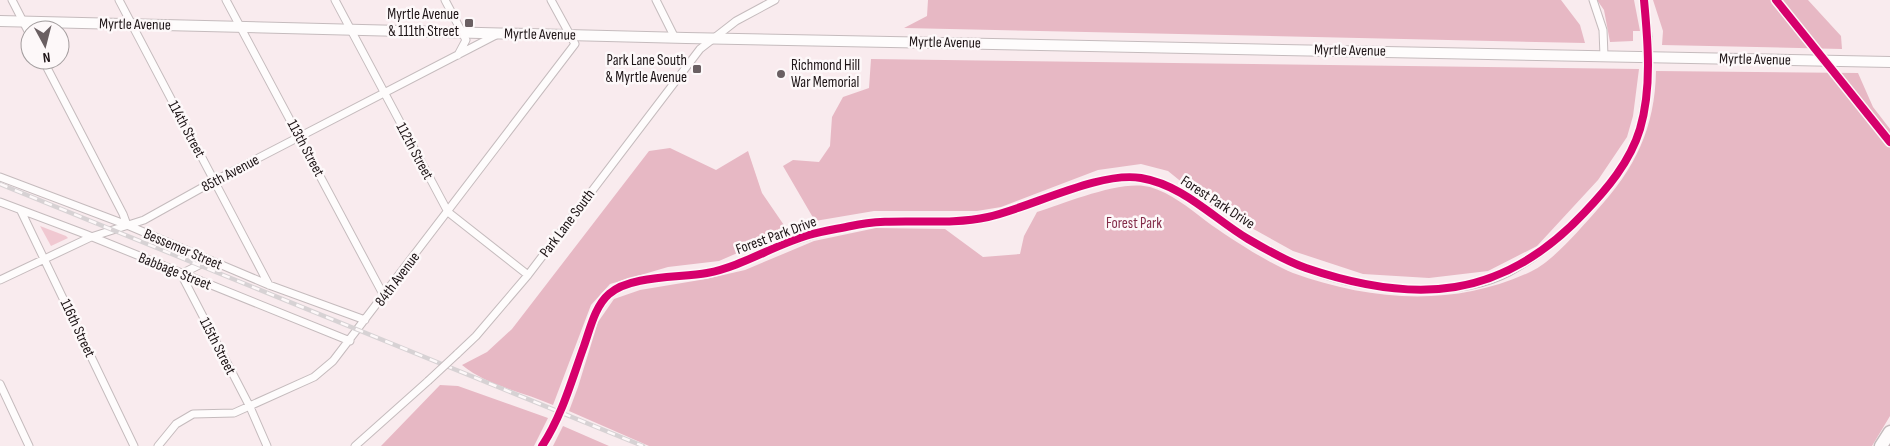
<svg xmlns="http://www.w3.org/2000/svg" width="1890" height="446" font-family="'Sofia Sans Condensed',sans-serif">
<style>
.green{fill:#f0c8d1}
.forest{fill:#e7b8c4}
.lines{fill:none;stroke-linecap:round;stroke-linejoin:round}
.street-casing{stroke:#c5bbbd;stroke-width:9}
.primary-casing{stroke:#c5bbbd;stroke-width:12}
.highway-casing{stroke:#c5bbbd;stroke-width:15}
.street{stroke:#fefcfc;stroke-width:7}
.primary{stroke:#fefcfc;stroke-width:10}
.highway{stroke:#fefcfc;stroke-width:12}
.rail-casing{stroke:#d7d2d4;stroke-width:4.5}
.rail{stroke:#fdf8f9;stroke-width:2.5;stroke-dasharray:8;stroke-linecap:butt}
.street-bridge-casing{stroke:#c5bbbd;stroke-width:9;stroke-linecap:butt}
.street-bridge{stroke:#fefcfc;stroke-width:7}
.cycleway-casing{stroke:#fdf8f9;stroke-width:11}
.cycleway{stroke:#d6006c;stroke-width:8}
.poi-dot{fill:#6a5f62;stroke:#fdf8f9;stroke-width:2}
.labels{text-anchor:middle;stroke-width:5;stroke-linejoin:round;paint-order:stroke}
.poi-label{font-size:15px;fill:#1d1416;stroke:#fdf8f9;text-anchor:end}
.street-label{font-size:15px;fill:#1d1416;stroke:#fdf8f9}
.park-label{font-size:15px;fill:#842d4a;stroke:#fdf8f9}
</style>
<rect width="100%" height="100%" fill="#f9ebee"/>
<path class="green" d="M40 226 66 236 68 238 51 246Z"/>
<path class="forest" d="M928 0H1561L1580 25 1585 43 904 28 927 16Z
M1597 0H1634L1640 31H1633V41L1610 42 1604 10Z
M1653 0H1808L1841 36 1842 49 1662 45 1663 31Z
M871 59 1639 69 1633 116 1627 137 1598 180 1537 246 1488 271 1429 278 1363 274 1293 251 1210 205 1168 171 1141 164 1098 170 1001 207 977 211H874L815 221 783 166 793 160 819 162 830 146 832 117 843 97 869 88Z
M1656 71 1858 73 1873 107 1890 129V416L1872 446H649L569 411 578 387 598 322 614 299 640 290 706 279 745 270 814 241 876 228 945 229 983 257 1020 254 1024 236 1037 212C1065 203 1122 179 1150 187 1171 193 1189 208 1206 221 1228 237 1268 263 1293 273 1371 301 1455 308 1532 271 1553 261 1580 229 1597 210 1635 169 1655 128 1656 71Z
M670 148 716 170 748 151 762 193 788 231 719 261 668 267 610 284 591 305 553 405C524 392 487 386 462 365L487 352 512 329 649 151Z
M440 385 458 386 548 418 534 446H381Z
M563 426 609 446H553Z"/>
<g class="lines">
<defs>
<path id="street" d="M12 0 30 35
M119 0 269 285
M226 0 384 296
M335 0 448 212 528 275
M445 0 466 40 458 55
M656 0 675 38
M1593 0 1603 30 1604 56
M1644 0 1648 36
M43 60 123 214 127 225
M0 177 127 225 269 285 365 320
M0 202 85 234 350 341
M21 211 134 446
M209 260 181 274 250 407 267 446
M0 280 91 237 144 220 214 181 498 34
M457 354 476 336 528 275 700 49 736 21 775 0
M0 384 29 446
M569 389C577 366 592 308 610 294 631 275 678 278 704 273 730 269 754 256 778 247 802 237 827 230 853 225 896 217 940 226 983 218 1032 209 1092 172 1140 178 1182 183 1212 217 1247 238 1263 248 1282 257 1299 265 1353 291 1454 301 1509 272 1537 257 1563 236 1585 212 1608 188 1628 163 1639 131 1644 116 1645 97 1648 80
M158 446 176 424 193 414 234 413 314 377 333 361 575 44 551 0
M355 446 428 381
M542 446 549 436"/>
<path id="primary" d="M0 21 686 38 1890 62"/>
<path id="highway" d="M1881 446 1890 432"/>
</defs>
<use href="#street" class="street-casing"/>
<use href="#primary" class="primary-casing"/>
<use href="#highway" class="highway-casing"/>
<use href="#street" class="street"/>
<use href="#primary" class="primary"/>
<use href="#highway" class="highway"/>
<defs>
<path id="rail" d="M0 184 643 446"/>
</defs>
<use href="#rail" class="rail-casing"/>
<use href="#rail" class="rail"/>
<defs>
<path id="street-bridge" d="M1648 36V80
M428 381 457 354
M549 436 569 389"/>
</defs>
<use href="#street-bridge" class="street-bridge-casing"/>
<use href="#street-bridge" class="street-bridge"/>
<defs>
<path id="cycleway" d="M1776 0 1890 142
M542 446C562 416 572 379 584 346 590 329 595 306 609 294 630 275 680 278 707 273 743 266 774 245 809 235 822 231 837 229 851 226 896 216 942 227 988 217 1032 207 1099 171 1141 178 1183 185 1213 218 1248 239 1265 249 1286 261 1306 268 1415 305 1502 300 1584 213 1607 189 1630 162 1640 129 1652 88 1648 42 1644 0"/>
</defs>
<use href="#cycleway" class="cycleway-casing"/>
<use href="#cycleway" class="cycleway"/>
</g>
<g class="poi-dot">
<rect x="464" y="18" width="10" height="10" rx="2.5"/>
<rect x="692" y="64" width="10" height="10" rx="2.5"/>
<circle cx="781" cy="74" r="5"/>
</g>
<g class="labels">
<g class="poi-label">
<text x="459" y="19">Myrtle Avenue<tspan x="459" dy="17">&amp; 111th Street</tspan></text>
<text x="687" y="65">Park Lane South<tspan x="687" dy="17">&amp; Myrtle Avenue</tspan></text>
<text x="791" y="70" text-anchor="start">Richmond Hill<tspan x="791" dy="17">War Memorial</tspan></text>
</g>
<g class="street-label">
<text transform="translate(135 24) rotate(1)" y="5">Myrtle Avenue</text>
<text transform="translate(540 34) rotate(1)" y="5">Myrtle Avenue</text>
<text transform="translate(945 42) rotate(1)" y="5">Myrtle Avenue</text>
<text transform="translate(1350 50) rotate(1)" y="5">Myrtle Avenue</text>
<text transform="translate(1755 59) rotate(1)" y="5">Myrtle Avenue</text>
<text transform="translate(187 129) rotate(62)" y="5">114th Street</text>
<text transform="translate(306 148) rotate(62)" y="5">113th Street</text>
<text transform="translate(415 151) rotate(62)" y="5">112th Street</text>
<text transform="translate(230 173) rotate(-28)" y="5">85th Avenue</text>
<text transform="translate(1218 202) rotate(33)" y="5">Forest Park Drive</text>
<text transform="translate(567 223) rotate(-53)" y="5">Park Lane South</text>
<text transform="translate(776 235) rotate(-20)" y="5">Forest Park Drive</text>
<text transform="translate(183 249) rotate(23)" y="5">Bessemer Street</text>
<text transform="translate(175 271) rotate(22)" y="5">Babbage Street</text>
<text transform="translate(397 279) rotate(-53)" y="5">84th Avenue</text>
<text transform="translate(78 328) rotate(65)" y="5">116th Street</text>
<text transform="translate(218 346) rotate(63)" y="5">115th Street</text>
</g>
<g class="park-label">
<text x="1134" y="228">Forest Park</text>
</g>
</g>
<g transform="translate(45 45) rotate(173)"><circle r="24" fill="#fdf8f9" stroke="#a39d9e"/>
<path d="M0-4L9 19L0 12L-9 19Z" fill="#6a5f62"/>
<text y="-8" font-size="14" font-weight="bold" text-anchor="middle" fill="#1d1416">N</text>
</g>
</svg>
